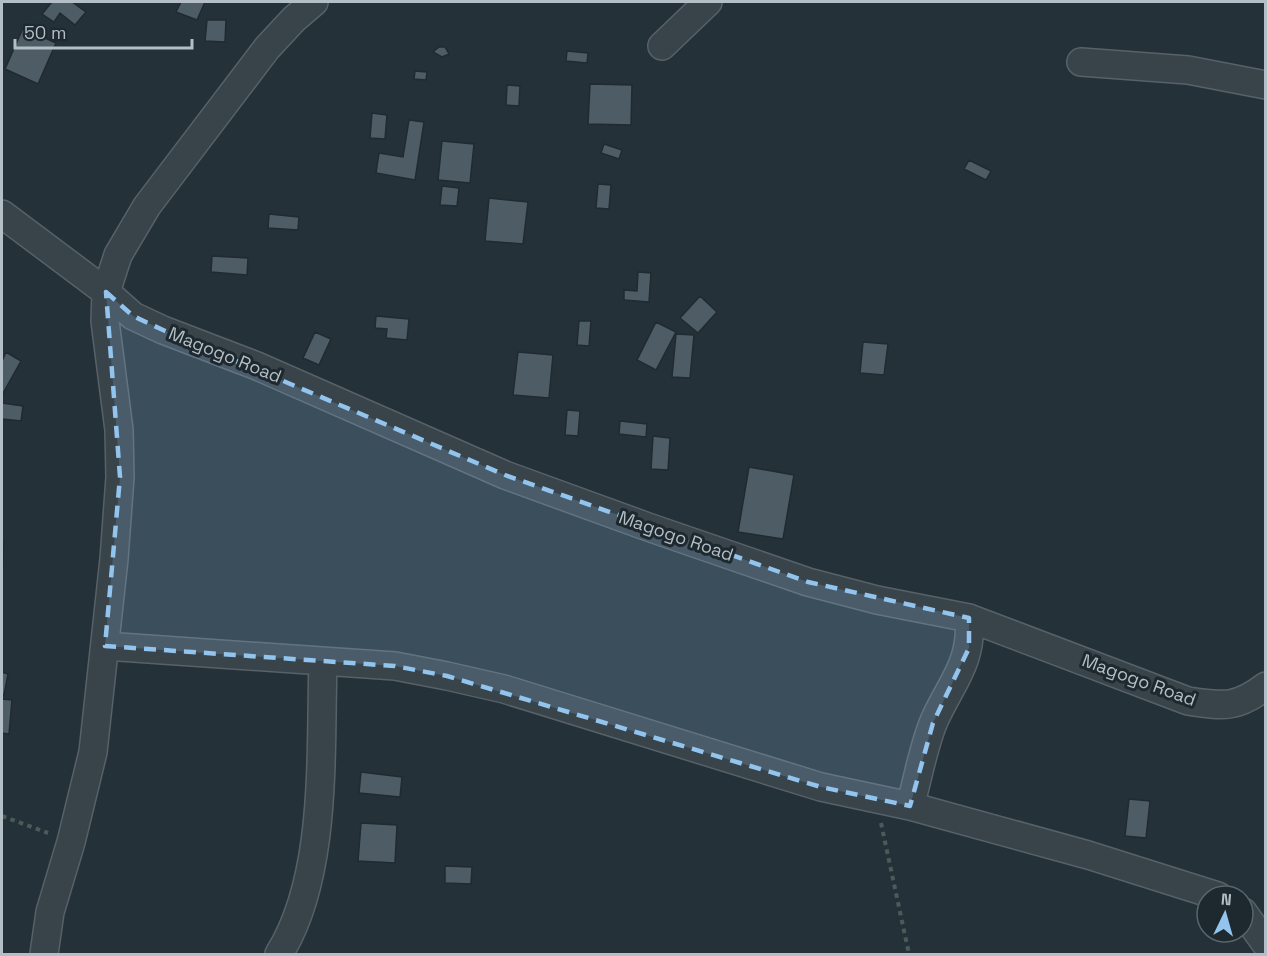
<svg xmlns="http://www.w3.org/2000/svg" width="1267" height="956" font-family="'Space Grotesk',sans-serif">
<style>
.building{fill:#4e5c65;stroke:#202a31;stroke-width:1.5}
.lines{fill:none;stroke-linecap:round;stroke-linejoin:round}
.minor-casing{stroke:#576168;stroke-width:30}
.path{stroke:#495c5a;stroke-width:4;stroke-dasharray:4.5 4.5;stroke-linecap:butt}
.minor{stroke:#39434a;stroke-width:27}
.marked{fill:#92c4ed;fill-opacity:0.2;stroke:#92c4ed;stroke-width:4.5;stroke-dasharray:12 8;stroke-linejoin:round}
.labels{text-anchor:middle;stroke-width:6;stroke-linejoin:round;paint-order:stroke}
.street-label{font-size:18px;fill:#b4bec6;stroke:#1e282f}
</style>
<rect width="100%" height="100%" fill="#253139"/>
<path class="building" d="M52 2H72L86 12 75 25 60 13 54 22 42 14Z
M181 2H205L197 20 176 12Z
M207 20H226L225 42 205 41Z
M23 28 56 43 38 84 5 69Z
M439 47H445L449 54 442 57 433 52Z
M567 51 588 53 587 63 566 61Z
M415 71 427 72 426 80 414 79Z
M590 84 632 85 631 125 588 124Z
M507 85 520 86 519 106 506 105Z
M372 113 387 115 385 139 370 138Z
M409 120 424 122 415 180 376 173 379 153 403 157Z
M442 141 474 144 470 183 438 180Z
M604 144 622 150 619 159 601 153Z
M969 160 991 171 986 180 964 169Z
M598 184 611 185 609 209 596 208Z
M442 186 459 188 457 206 440 205Z
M489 198 528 202 523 244 485 241Z
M269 214 299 217 298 230 268 228Z
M212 256 248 258 247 275 211 272Z
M638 272 651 273 649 302 624 300V290L637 291Z
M700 296 717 312 698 333 680 318Z
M376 316 409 319 407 340 386 338 387 329 375 328Z
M579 321H591L589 346 577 345Z
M656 322 676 332 656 370 637 360Z
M315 332 331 339 319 365 303 358Z
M676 334 694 335 690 378 672 377Z
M863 342 888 344 884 375 860 373Z
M6 352 21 361 2 395V361Z
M518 352 553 355 549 398 513 395Z
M2 403 23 406 21 421 2 419Z
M567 410 580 411 578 436 565 435Z
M620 421 647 424 646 437 619 434Z
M653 436 670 438 668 470 651 469Z
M749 467 794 475 783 539 738 532Z
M2 542H4L2 579Z
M2 672 8 674 4 695 2 694Z
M2 699 12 700 9 734 2 733Z
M361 772 402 777 400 797 359 793Z
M1129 799 1150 801 1146 838 1125 836Z
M361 823 397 825 395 863 358 861Z
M445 866 472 867 471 884 445 883Z"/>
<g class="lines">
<defs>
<path id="minor" d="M662 46 708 2
M1081 62 1188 70 1266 85
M2 214 106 292 133 316 163 330 257 366 505 475 648 527 808 582 877 600 969 618 1188 701C1223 706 1236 709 1266 686
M105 646 395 666 447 676 504 689 821 787 910 806 1088 855 1218 896
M910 806C918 779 923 747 934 721 951 683 973 662 969 618
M1243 912 1266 944
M44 954 50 912 71 842 93 752 114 559 120 477 119 430 105 321 106 292 118 255 147 206 267 48 294 19 314 2
M279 954C328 876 320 752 323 662"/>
</defs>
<use href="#minor" class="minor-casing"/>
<path class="path" d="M2 816 48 833
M881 823 909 954"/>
<use href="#minor" class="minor"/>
</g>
<path class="marked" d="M106 292 133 316 163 330 505 475 808 582 969 618V648L933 723 910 806 821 787 447 676 395 666 105 646 120 477Z"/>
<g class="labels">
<g class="street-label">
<text transform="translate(225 355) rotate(22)" y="6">Magogo Road</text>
<text transform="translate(676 536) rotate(19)" y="6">Magogo Road</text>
<text transform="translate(1139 680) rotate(20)" y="6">Magogo Road</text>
</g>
</g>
<rect width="1267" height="956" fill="none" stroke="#b4bec6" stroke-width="6"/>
<g transform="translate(1225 914) rotate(5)"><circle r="28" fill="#1e282f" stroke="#5a646b" stroke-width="1.5"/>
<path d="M0-4.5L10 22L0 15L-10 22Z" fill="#92c4ed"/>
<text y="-9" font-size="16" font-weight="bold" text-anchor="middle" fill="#b4bec6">N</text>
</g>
<path d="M15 39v9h177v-9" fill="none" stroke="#b4bec6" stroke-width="3"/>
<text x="24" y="39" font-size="18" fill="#b4bec6" stroke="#1e282f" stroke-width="4.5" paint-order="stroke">50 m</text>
</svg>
